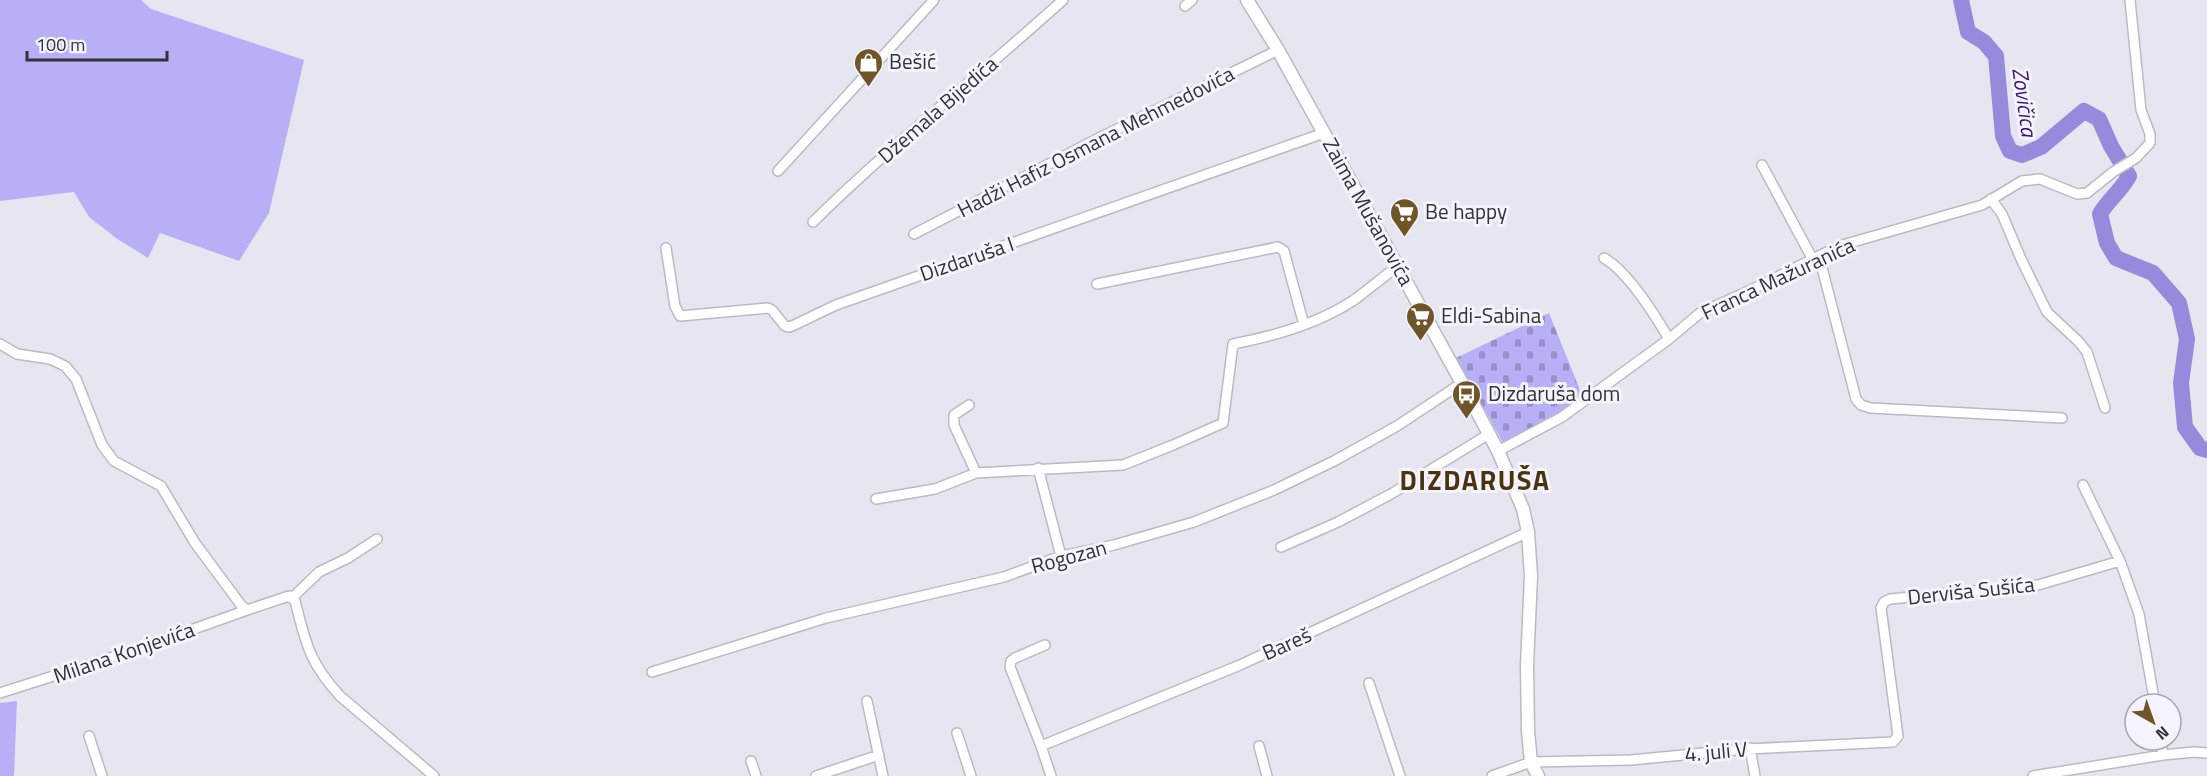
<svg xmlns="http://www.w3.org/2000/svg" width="2207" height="776" font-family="'Titillium Web',sans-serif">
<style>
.green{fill:#b8b0f7}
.cemetery{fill:url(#cemetery-stones)}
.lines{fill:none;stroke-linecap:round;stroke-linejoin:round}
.river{stroke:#968adc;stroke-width:16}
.minor-casing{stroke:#babac4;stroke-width:12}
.tertiary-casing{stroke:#babac4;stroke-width:15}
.minor{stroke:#fff;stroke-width:9}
.tertiary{stroke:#fff;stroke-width:12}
.labels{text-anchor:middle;stroke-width:6;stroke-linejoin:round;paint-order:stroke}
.poi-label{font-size:21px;fill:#333337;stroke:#f4f3fe;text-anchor:start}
.street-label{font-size:21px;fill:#333337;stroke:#f4f3fe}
.water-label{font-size:22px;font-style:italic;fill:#341676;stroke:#f4f3fe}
.district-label{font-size:27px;font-weight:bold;letter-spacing:1.5px;fill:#49340e;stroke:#f4f3fe}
</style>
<defs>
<pattern id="cemetery-stones" width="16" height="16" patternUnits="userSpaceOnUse" patternTransform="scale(1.5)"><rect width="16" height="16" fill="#b8b0f7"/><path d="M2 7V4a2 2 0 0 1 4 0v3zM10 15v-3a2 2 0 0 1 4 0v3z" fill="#9690c9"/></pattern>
</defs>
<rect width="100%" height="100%" fill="#e6e6f0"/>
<path class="green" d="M0 0H141L151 9 304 60 269 213 239 261 160 233 148 258 116 238 89 217 74 192 0 201Z
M17 701 14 776H0V703Z"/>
<path class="cemetery" d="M1549 313 1582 395 1565 409 1503 443 1456 358Z"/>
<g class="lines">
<path class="river" d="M1961 0 1968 32 1984 42 1996 56 2003 136 2010 151 2022 155 2041 147 2084 111 2099 119 2111 146 2129 176C2121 191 2108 200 2100 214L2107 243 2116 258 2153 273 2179 303 2187 339 2181 383 2185 427 2200 448 2207 450"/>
<defs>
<path id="minor" d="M1185 6 1192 0
M1762 165 1812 258 1821 264 1856 399 1861 405 1871 408 2062 418
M778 171 934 0
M1991 199 2002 214 2021 259 2047 312 2079 342 2087 352 2105 408
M813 222C892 144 980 75 1063 0
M914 234 1095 140 1278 50
M666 248 675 306 680 316 768 308 772 310 785 326 790 327 836 305 1324 133
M1604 258C1628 272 1655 315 1669 339
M1097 284 1278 247 1284 251 1304 325
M0 344 17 354 50 359 65 366 76 379 102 445 114 461 161 486 195 543 241 605 247 610 289 596 295 601C306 644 309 662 340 696L434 776
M969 405 954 415V425L976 473
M1498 451 1562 417 1669 339 1700 313 1753 289 1839 246 1982 205 2022 181 2040 179 2077 194 2087 193 2113 172 2136 158 2150 143V134L2141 110 2130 0
M1038 468 1061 556
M2083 485 2120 561 2139 614 2155 704
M876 499 935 489 976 473 1123 465 1173 445 1223 423 1233 344C1275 336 1318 324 1354 300 1369 289 1383 277 1398 266
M1281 547 1338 522 1391 494 1489 434
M292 598 319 572 348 558 377 539
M652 672 826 618 1004 577 1061 556 1114 545 1194 522 1274 490 1334 461 1397 426 1462 383
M1369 683 1400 776
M0 693 138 649 247 610
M867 701 883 776
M957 733 971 776
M89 736 102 776
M2160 740 2163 755
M1041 746 1010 667 1011 661 1015 658 1045 645
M1259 746 1267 776
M1750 748 1755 776
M751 761 756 776
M816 776 879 755
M1051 776 1041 746 1240 665 1528 532
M1492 776 1531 762 1631 760 1746 749 1893 742 1898 736 1881 608 1884 602 1890 599 2038 585 2120 561
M2033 776 2163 755 2194 752 2207 753"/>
<path id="tertiary" d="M1247 0 1278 50 1462 383 1498 451 1523 509 1528 532 1531 576 1527 665 1528 731 1531 762 1538 776"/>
</defs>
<use href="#minor" class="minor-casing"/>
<use href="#tertiary" class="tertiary-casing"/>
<use href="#minor" class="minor"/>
<use href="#tertiary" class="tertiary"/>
</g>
<defs>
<symbol id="shop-pin" viewBox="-11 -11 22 30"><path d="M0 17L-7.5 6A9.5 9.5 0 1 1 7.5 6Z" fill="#705527" stroke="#f4f3fe"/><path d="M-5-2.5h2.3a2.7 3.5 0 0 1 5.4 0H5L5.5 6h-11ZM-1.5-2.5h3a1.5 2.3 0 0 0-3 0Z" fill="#fff"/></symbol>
<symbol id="supermarket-pin" viewBox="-11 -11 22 30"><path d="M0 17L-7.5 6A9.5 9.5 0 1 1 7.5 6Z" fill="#705527" stroke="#f4f3fe"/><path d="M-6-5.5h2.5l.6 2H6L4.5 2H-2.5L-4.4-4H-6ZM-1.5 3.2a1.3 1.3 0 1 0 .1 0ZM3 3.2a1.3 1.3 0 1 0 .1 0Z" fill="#fff"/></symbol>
<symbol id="bus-pin" viewBox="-11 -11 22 30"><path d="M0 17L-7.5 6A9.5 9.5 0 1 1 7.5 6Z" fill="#705527" stroke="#f4f3fe"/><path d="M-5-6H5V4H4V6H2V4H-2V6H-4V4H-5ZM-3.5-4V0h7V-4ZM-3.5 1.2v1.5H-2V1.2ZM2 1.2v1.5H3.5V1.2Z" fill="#fff"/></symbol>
</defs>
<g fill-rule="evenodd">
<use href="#shop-pin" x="852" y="46" width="33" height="45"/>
<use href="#supermarket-pin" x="1388" y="196" width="33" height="45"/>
<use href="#supermarket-pin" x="1404" y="300" width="33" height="45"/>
<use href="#bus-pin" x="1450" y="378" width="33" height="45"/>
</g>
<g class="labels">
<g class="poi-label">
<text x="889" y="69">Bešić</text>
<text x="1425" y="219">Be happy</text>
<text x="1441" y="323">Eldi-Sabina</text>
<text x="1488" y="401">Dizdaruša dom</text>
</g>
<g class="street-label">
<text transform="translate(938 110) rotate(-41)" y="7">Džemala Bijedića</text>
<text transform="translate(1096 142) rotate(-27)" y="7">Hadži Hafiz Osmana Mehmedovića</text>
<text transform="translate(1368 212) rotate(61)" y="7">Zaima Mušanovića</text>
<text transform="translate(967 259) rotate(-19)" y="7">Dizdaruša I</text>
<text transform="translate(1778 279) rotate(-25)" y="7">Franca Mažuranića</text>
<text transform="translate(1069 557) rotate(-15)" y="7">Rogozan</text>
<text transform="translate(1971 591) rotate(-6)" y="7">Derviša Sušića</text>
<text transform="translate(1287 644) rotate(-24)" y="7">Bareš</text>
<text transform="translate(124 653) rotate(-19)" y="7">Milana Konjevića</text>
<text transform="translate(1716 752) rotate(-5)" y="7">4. juli V</text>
</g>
<g class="water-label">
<text transform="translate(2025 102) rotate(82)" y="8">Zovičica</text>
</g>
<g class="district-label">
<text x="1475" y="490">DIZDARUŠA</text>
</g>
</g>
<g transform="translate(2153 722) rotate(140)"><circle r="28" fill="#f4f3fe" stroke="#a7a6ae" stroke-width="1.5"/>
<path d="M0-4.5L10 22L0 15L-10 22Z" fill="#705527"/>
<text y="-9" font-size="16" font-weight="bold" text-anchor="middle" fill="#333337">N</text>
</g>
<path d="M27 51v9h140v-9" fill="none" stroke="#333337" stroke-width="3"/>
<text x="36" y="51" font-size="18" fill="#333337" stroke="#f4f3fe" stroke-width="4.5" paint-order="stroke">100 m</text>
</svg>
